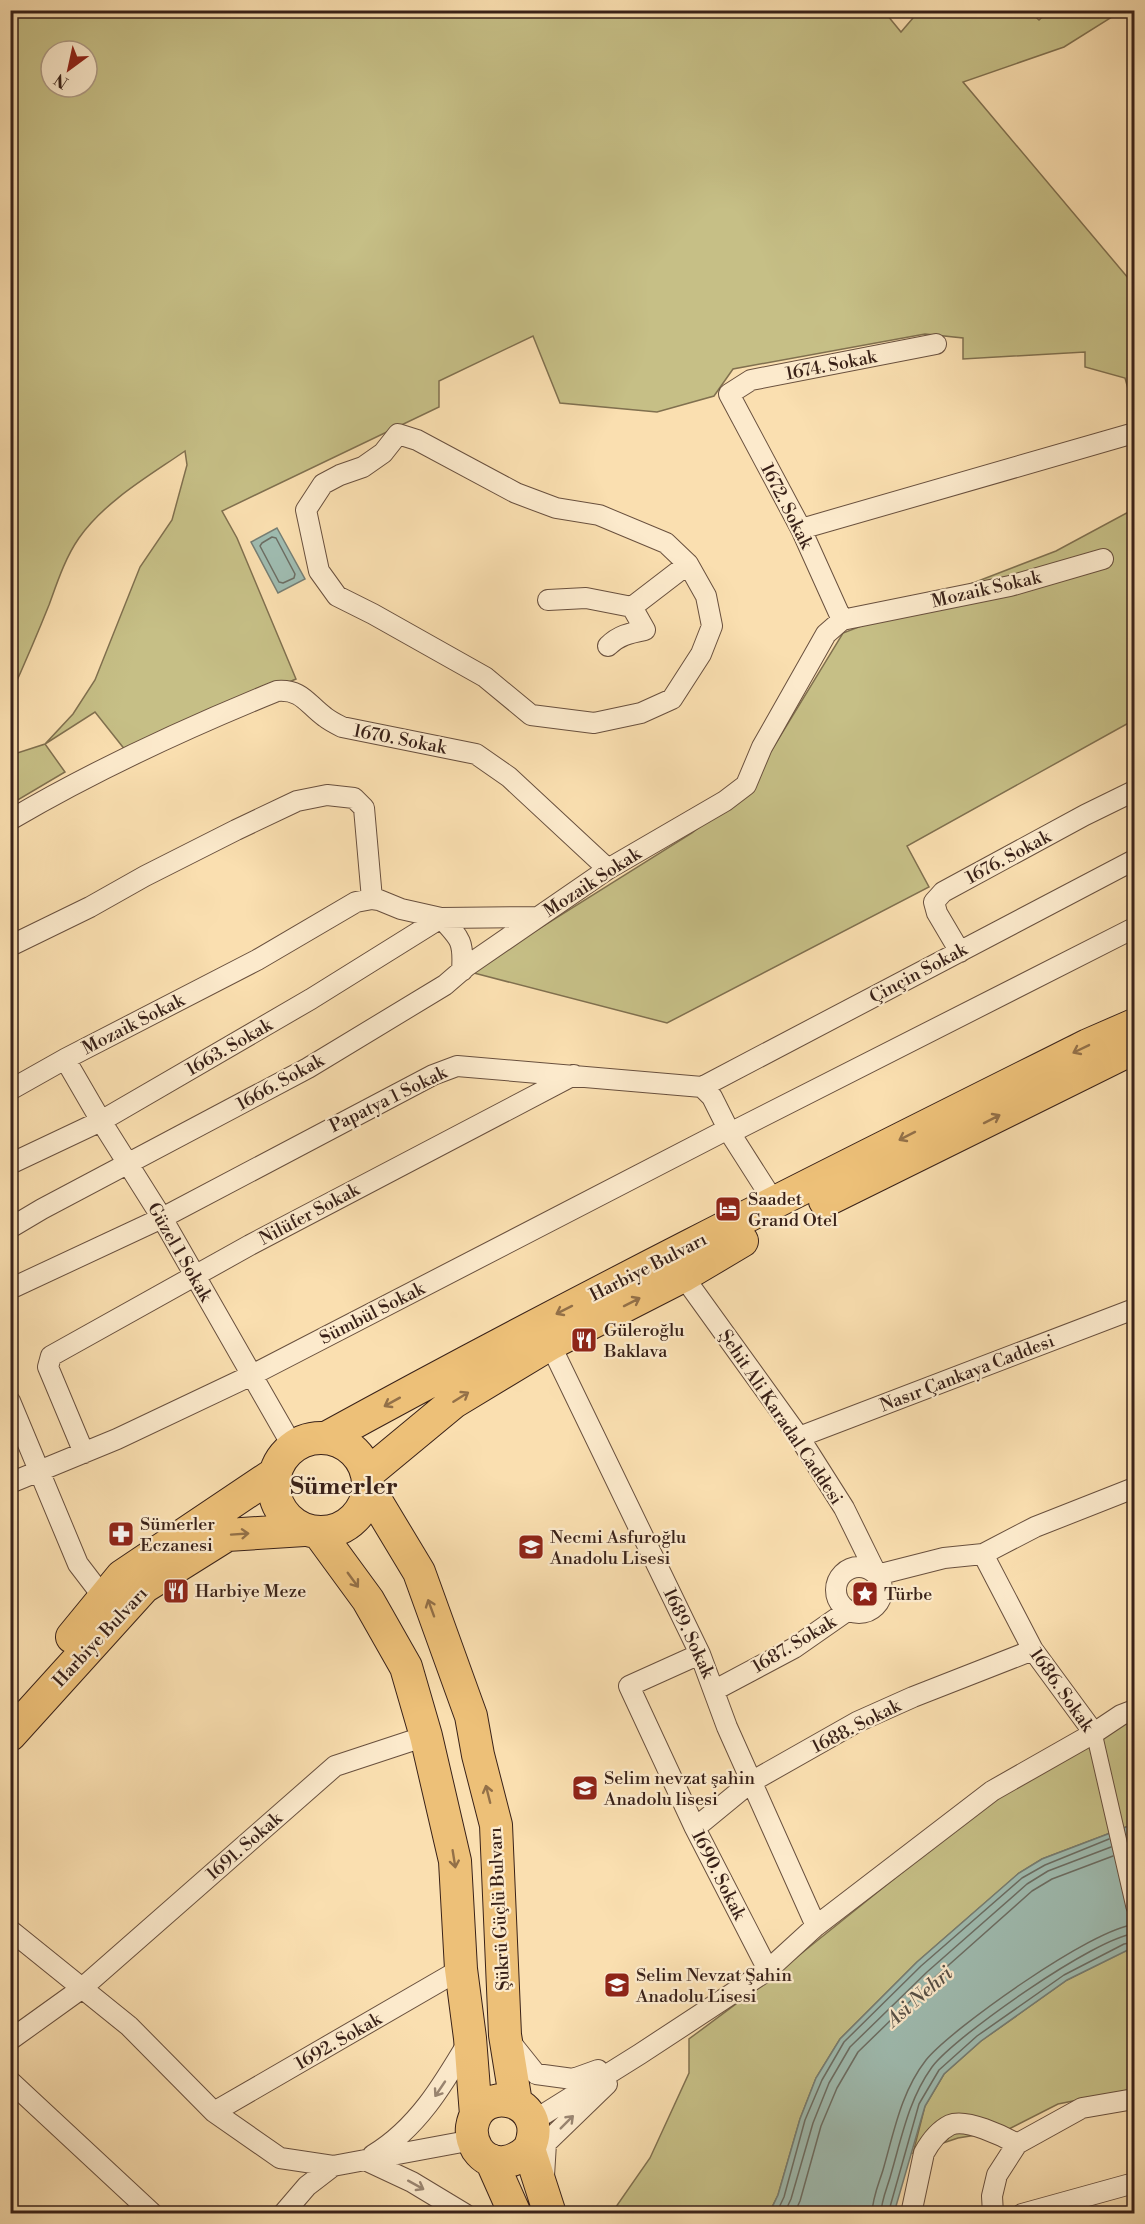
<svg xmlns="http://www.w3.org/2000/svg" width="1145" height="2224" font-family="'Libre Bodoni',serif">
<style>
.green{fill:#c6bf86;stroke:#80704f;stroke-width:1.5;fill-rule:evenodd}
.water{fill:#9fbcb1;stroke:#767e74;stroke-width:1.5}
.lines{fill:none;stroke-linecap:round;stroke-linejoin:round}
.shore{stroke:#6c6e64;stroke-width:1.5}
.pedestrian-casing{stroke:#69503e;stroke-width:17}
.minor-casing{stroke:#69503e;stroke-width:22}
.primary-casing{stroke:#392118;stroke-width:34}
.pedestrian{stroke:#fceacc;stroke-width:15}
.minor{stroke:#fceacc;stroke-width:20}
.primary{stroke:#edc078;stroke-width:32}
.oneway{stroke:#937048}
.oneway2{stroke:#9a8672}
.labels{text-anchor:middle;stroke-width:4.5;stroke-linejoin:round;paint-order:stroke}
.street-label{font-size:18px;fill:#392118;stroke:#fceacc}
.poi-label{font-size:18px;fill:#392118;stroke:#fceacc;text-anchor:start}
.water-label{font-size:20px;font-style:italic;fill:#585046;stroke:#fceacc}
.district-label{font-size:24px;font-weight:bold;fill:#392118;stroke:#fceacc}
</style>
<rect width="100%" height="100%" fill="#fadfb0"/>
<filter id="stains"><feTurbulence type="fractalNoise" baseFrequency=".00333" numOctaves="4"/><feColorMatrix values="0 0 0 0 .2 0 0 0 0 .09 0 0 0 0 .02 0 0 0 .5 -.17"/></filter>
<radialGradient id="worn" r=".72"><stop offset=".6" stop-color="#630" stop-opacity="0"/><stop offset="1" stop-color="#630" stop-opacity=".3"/></radialGradient>
<path class="green" d="M883 10 901 32 919 11H1029L1039 20 1049 11H1117L1112 17 1064 47 963 82 1134 285V410L1125 378 1085 367V352L963 359V338L925 334 733 369 714 396 657 412 560 403 533 336 439 381V407L222 511 237 538 296 679 126 751 95 712 45 744 65 772 11 804V755L45 744 73 714 95 680 140 567 172 520 187 465 185 451C149 476 105 501 79 538 65 558 57 583 49 605 37 635 24 665 11 694L10 11ZM51 51H87V87H51Z
M1134 509V720L907 846 929 887 667 1023 470 972 692 833 748 789 843 633 1056 551Z
M1134 1710V1824L1042 1859 1019 1873 917 1962 840 2039 816 2078 800 2119 778 2195 769 2213 611 2214 650 2158 689 2073V2039L772 1977 971 1817 1121 1715Z
M1127 1950 1134 1986V2089L1058 2104 1007 2130 958 2138 913 2153 925 2106 944 2074 981 2041 1067 1980Z"/>
<path class="water" d="M277 528 305 579 278 593 251 542Z
M1134 1824V1947L1067 1980 981 2041 944 2074 925 2106 894 2213 769 2214 778 2195 800 2119 816 2078 840 2039 917 1962 1019 1873 1042 1859Z"/>
<g class="lines">
<path class="shore" d="M272 537 276 538 295 574 294 578 283 583 279 582 260 546 262 543Z
M776 2214 784 2197 805 2120 822 2080 844 2042 921 1966 1022 1878 1045 1865 1109 1839
M784 2214 791 2199 813 2123 829 2083 850 2047 927 1972 1027 1884 1048 1871 1111 1847
M794 2214 800 2201 821 2126 837 2088 858 2052 933 1979 1032 1891 1052 1879 1113 1856
M872 2214C872 2199 879 2183 883 2170 894 2132 901 2092 926 2060 952 2028 1095 1927 1134 1925
M881 2214C881 2200 888 2186 891 2174 902 2136 909 2099 932 2067 955 2036 1098 1936 1134 1934
M888 2214 919 2104 939 2070 977 2036 1064 1975 1124 1944 1134 1942"/>
<defs>
<path id="pedestrian" d="M1094 1733 1134 1907"/>
<path id="minor" d="M398 434 417 440 516 493 556 508 599 515 666 543 688 564 706 596 712 626 701 654 672 699 641 713 594 723 531 715 485 677 373 614 337 596 319 571 306 510 323 484 340 475 363 467 383 453Z
M801 529 1134 433
M548 600 586 598 632 607 688 564
M842 620 801 529 729 394 751 380 936 344
M608 646C619 635 630 633 645 630L632 607
M10 820C95 770 186 728 277 691 302 689 307 704 325 717 330 721 336 724 342 727L476 754 509 777 608 869
M10 946 90 907 145 876 236 830 297 801 327 795 354 798 364 808 372 899
M960 952 937 913 934 902 943 892 1085 815 1134 791
M65 1059 101 1121 162 1218 293 1447
M702 1087 1134 860
M10 1090 65 1059 257 960 356 902 372 899 379 900 401 909 441 918 538 917
M730 1133 1134 928
M10 1164 101 1121 311 999 441 918C461 939 464 942 462 971
M10 1228 42 1209 308 1068 445 985 467 966 608 869 725 801 746 785 762 747 826 634 842 620 1010 586 1103 559
M683 1276 799 1437 844 1508 877 1575 944 1558 983 1554 1035 1527 1134 1488
M10 1289 162 1218 433 1075 457 1066 702 1087 712 1097 730 1133 774 1202
M550 1344 700 1654 727 1727 816 1926
M10 1401 78 1564 104 1598
M799 1437 1134 1309
M84 1453 48 1367 51 1356 250 1245 574 1075
M10 1483 117 1439 252 1375 728 1129
M983 1554 1033 1650 1094 1733
M836 1590a23 23 0 1 1 46 0a23 23 0 1 1-46 0Z
M700 1654 629 1686 695 1828 768 1970
M715 1690 794 1648 847 1611
M695 1828 751 1782 857 1722 913 1697 1033 1650
M10 1930 129 2026 214 2112 280 2158 333 2166 473 2140
M508 2039 536 2074 573 2079 598 2070
M10 2040 81 1989 335 1766 426 1736
M10 2081 153 2214
M214 2112 461 1969
M533 2121 640 2054 768 1970 816 1926 992 1791 1094 1733 1121 1715 1134 1710
M373 2155C418 2128 444 2083 470 2039
M365 2160 412 2182 465 2214
M544 2176 546 2143 607 2084
M283 2214 307 2186 333 2166
M911 2214 924 2153C930 2142 938 2131 950 2125 966 2118 1003 2136 1017 2144
M993 2214 992 2196 997 2175 1017 2144 1082 2108 1134 2099
M1022 2214 1134 2183"/>
<path id="primary" d="M825 1201 1134 1048
M274 1485a47 47 0 1 1 94 0a47 47 0 1 1-94 0Z
M326 1438C577 1300 832 1173 1088 1045L1134 1025
M367 1474 454 1402 550 1344 683 1276 742 1241
M369 1489 419 1572 471 1716 478 1755 496 1825 505 2035 516 2103
M319 1533 368 1600 406 1667 426 1736 455 1861 461 1969 470 2038 476 2115
M72 1637 122 1576 274 1474
M10 1735 144 1587 227 1535 304 1530
M529 2149C514 2164 491 2169 477 2149 473 2142 471 2135 472 2127 479 2081 552 2099 529 2149L550 2214
M491 2160 515 2214"/>
</defs>
<use href="#pedestrian" class="pedestrian-casing"/>
<use href="#minor" class="minor-casing"/>
<use href="#primary" class="primary-casing"/>
<use href="#pedestrian" class="pedestrian"/>
<use href="#minor" class="minor"/>
<use href="#primary" class="primary"/>
</g>
<defs><path id="oneway-shaft" d="M-6 0H5M1.5-3L5.5 0L1.5 3" fill="none" stroke-width="1.6" stroke-linecap="round" stroke-linejoin="round" transform="scale(1.5)"/></defs>
<g class="oneway">
<use href="#oneway-shaft" transform="translate(1081 1049) rotate(154)"/>
<use href="#oneway-shaft" transform="translate(992 1119) rotate(-27)"/>
<use href="#oneway-shaft" transform="translate(907 1136) rotate(153)"/>
<use href="#oneway-shaft" transform="translate(632 1302) rotate(-27)"/>
<use href="#oneway-shaft" transform="translate(564 1310) rotate(153)"/>
<use href="#oneway-shaft" transform="translate(461 1397) rotate(-32)"/>
<use href="#oneway-shaft" transform="translate(392 1402) rotate(151)"/>
<use href="#oneway-shaft" transform="translate(240 1534) rotate(-4)"/>
<use href="#oneway-shaft" transform="translate(353 1580) rotate(54)"/>
<use href="#oneway-shaft" transform="translate(431 1608) rotate(-110)"/>
<use href="#oneway-shaft" transform="translate(488 1794) rotate(-104)"/>
<use href="#oneway-shaft" transform="translate(454 1859) rotate(81)"/>
</g>
<g class="oneway2">
<use href="#oneway-shaft" transform="translate(440 2089) rotate(124)"/>
<use href="#oneway-shaft" transform="translate(567 2122) rotate(-45)"/>
<use href="#oneway-shaft" transform="translate(416 2185) rotate(29)"/>
</g>
<defs>
<symbol id="hotel-square" viewBox="-11 -11 22 22"><rect x="-9" y="-9" width="18" height="18" rx="4" fill="#8f2418" stroke="#fceacc"/><path d="M-6-4.5h1.5V1H6V5H4.5V3h-9V5H-6ZM-4 0a1.8 1.8 0 1 1 3.6 0ZM.5 0V-2.5h3Q6-2.5 6 0Z" fill="#fff"/></symbol>
<symbol id="restaurant-square" viewBox="-11 -11 22 22"><rect x="-9" y="-9" width="18" height="18" rx="4" fill="#8f2418" stroke="#fceacc"/><path d="M-5-6h1v4h1v-4h1v4h1v-4h1v5L-1.5 .5V6h-2V.5L-5-1ZM5-6V6H3V1.5H1.5Q1.5-4 5-6Z" fill="#fff"/></symbol>
<symbol id="pharmacy-square" viewBox="-11 -11 22 22"><rect x="-9" y="-9" width="18" height="18" rx="4" fill="#8f2418" stroke="#fceacc"/><path d="M-2-6h4v4h4v4h-4v4h-4v-4h-4v-4h4Z" fill="#fff"/></symbol>
<symbol id="school-square" viewBox="-11 -11 22 22"><rect x="-9" y="-9" width="18" height="18" rx="4" fill="#8f2418" stroke="#fceacc"/><path d="M0-5L7-2L0 1L-7-2ZM-4 1L0 2.5L4 1V4Q0 6-4 4Z" fill="#fff"/></symbol>
<symbol id="sight-square" viewBox="-11 -11 22 22"><rect x="-9" y="-9" width="18" height="18" rx="4" fill="#8f2418" stroke="#fceacc"/><path d="M0-6L1.8-2.2L6-1.7L2.9 1.2L3.7 5.4L0 3.3L-3.7 5.4L-2.9 1.2L-6-1.7L-1.8-2.2Z" fill="#fff"/></symbol>
</defs>
<g fill-rule="evenodd">
<use href="#hotel-square" x="713" y="1194" width="30" height="30"/>
<use href="#restaurant-square" x="569" y="1325" width="30" height="30"/>
<use href="#pharmacy-square" x="106" y="1519" width="30" height="30"/>
<use href="#school-square" x="516" y="1532" width="30" height="30"/>
<use href="#restaurant-square" x="161" y="1576" width="30" height="30"/>
<use href="#sight-square" x="850" y="1579" width="30" height="30"/>
<use href="#school-square" x="570" y="1773" width="30" height="30"/>
<use href="#school-square" x="602" y="1970" width="30" height="30"/>
</g>
<g class="labels">
<g class="street-label">
<text transform="translate(831 365) rotate(-11)" y="6">1674. Sokak</text>
<text transform="translate(787 506) rotate(63)" y="6">1672. Sokak</text>
<text transform="translate(986 589) rotate(-13)" y="6">Mozaik Sokak</text>
<text transform="translate(400 739) rotate(11)" y="6">1670. Sokak</text>
<text transform="translate(1008 857) rotate(-28)" y="6">1676. Sokak</text>
<text transform="translate(592 882) rotate(-33)" y="6">Mozaik Sokak</text>
<text transform="translate(918 973) rotate(-28)" y="6">Çinçin Sokak</text>
<text transform="translate(133 1024) rotate(-27)" y="6">Mozaik Sokak</text>
<text transform="translate(229 1047) rotate(-30)" y="6">1663. Sokak</text>
<text transform="translate(280 1082) rotate(-29)" y="6">1666. Sokak</text>
<text transform="translate(388 1099) rotate(-26)" y="6">Papatya 1 Sokak</text>
<text transform="translate(309 1214) rotate(-28)" y="6">Nilüfer Sokak</text>
<text transform="translate(180 1252) rotate(60)" y="6">Güzel 1 Sokak</text>
<text transform="translate(648 1267) rotate(-27)" y="6">Harbiye Bulvarı</text>
<text transform="translate(372 1313) rotate(-27)" y="6">Sümbül Sokak</text>
<text transform="translate(967 1373) rotate(-21)" y="6">Nasır Çankaya Caddesi</text>
<text transform="translate(781 1417) rotate(56)" y="6">Şehit Ali Karadal Caddesi</text>
<text transform="translate(689 1633) rotate(65)" y="6">1689. Sokak</text>
<text transform="translate(100 1637) rotate(-47)" y="6">Harbiye Bulvarı</text>
<text transform="translate(794 1644) rotate(-31)" y="6">1687. Sokak</text>
<text transform="translate(1062 1690) rotate(55)" y="6">1686. Sokak</text>
<text transform="translate(856 1726) rotate(-27)" y="6">1688. Sokak</text>
<text transform="translate(244 1846) rotate(-41)" y="6">1691. Sokak</text>
<text transform="translate(719 1875) rotate(63)" y="6">1690. Sokak</text>
<text transform="translate(499 1909) rotate(-93)" y="6">Şükrü Güçlü Bulvarı</text>
<text transform="translate(338 2041) rotate(-30)" y="6">1692. Sokak</text>
</g>
<g class="poi-label">
<text x="748" y="1205">Saadet<tspan x="748" dy="21">Grand Otel</tspan></text>
<text x="604" y="1336">Güleroğlu<tspan x="604" dy="21">Baklava</tspan></text>
<text x="140" y="1530">Sümerler<tspan x="140" dy="21">Eczanesi</tspan></text>
<text x="550" y="1543">Necmi Asfuroğlu<tspan x="550" dy="21">Anadolu Lisesi</tspan></text>
<text x="195" y="1597">Harbiye Meze</text>
<text x="884" y="1600">Türbe</text>
<text x="604" y="1784">Selim nevzat şahin<tspan x="604" dy="21">Anadolu lisesi</tspan></text>
<text x="636" y="1981">Selim Nevzat Şahin<tspan x="636" dy="21">Anadolu Lisesi</tspan></text>
</g>
<g class="water-label">
<text transform="translate(919 1996) rotate(-41)" y="7">Asi Nehri</text>
</g>
<g class="district-label">
<text x="344" y="1494">Sümerler</text>
</g>
</g>
<rect width="1145" height="2224" fill="none" stroke="#fadfb0" stroke-width="36"/>
<rect x="12" y="12" width="1121" height="2200" fill="none" stroke="#392118" stroke-width="3"/>
<rect x="18" y="18" width="1109" height="2188" fill="none" stroke="#392118" stroke-width="1.5"/>
<g transform="translate(69 69) rotate(213)"><circle r="28" fill="#fceacc" stroke="#ae9a84" stroke-width="1.5"/>
<path d="M0-4.5L10 22L0 15L-10 22Z" fill="#8f2418"/>
<text y="-9" font-size="16" font-weight="bold" text-anchor="middle" fill="#392118">N</text>
</g>
<rect width="100%" height="100%" filter="url(#stains)"/>
<rect width="100%" height="100%" fill="url(#worn)"/>
</svg>
